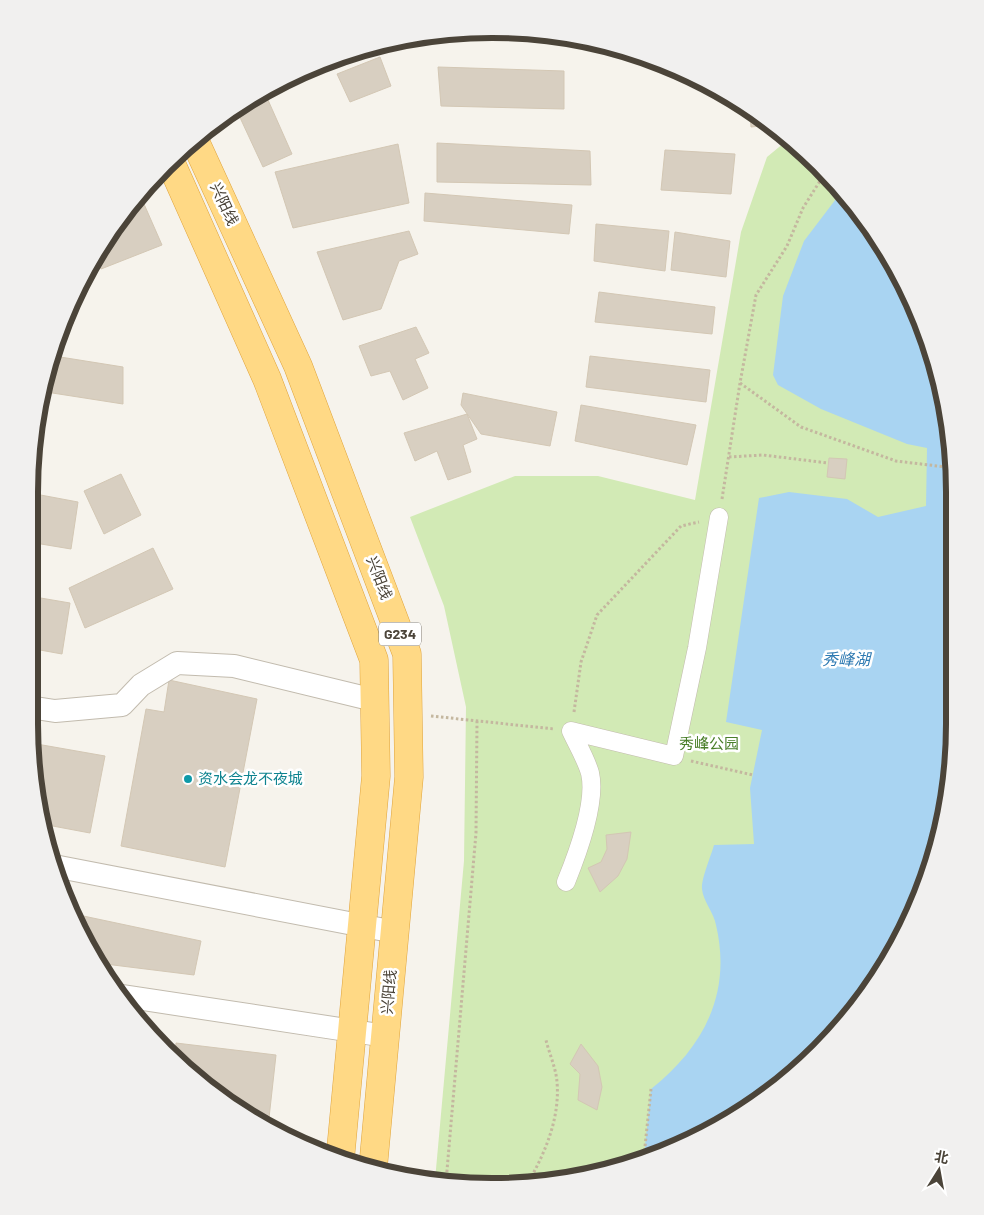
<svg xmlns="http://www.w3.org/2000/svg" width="984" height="1215" font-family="Barlow,'Noto Sans SC',sans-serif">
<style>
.green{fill:#d2eab5}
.water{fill:#a9d4f2}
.building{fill:#d8cfc1;stroke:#d3c7b4}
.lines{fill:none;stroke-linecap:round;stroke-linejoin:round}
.pedestrian-casing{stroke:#c2bbae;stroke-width:19}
.minor-casing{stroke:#c2bbae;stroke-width:24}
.trunk-casing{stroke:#e0a43c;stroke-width:29}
.path{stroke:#c4b79f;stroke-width:3;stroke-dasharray:2.5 2.5;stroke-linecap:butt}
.pedestrian{stroke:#fff;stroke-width:18}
.minor{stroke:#fff;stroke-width:22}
.trunk{stroke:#ffd985;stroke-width:28}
.culture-dot{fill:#0f9aa8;stroke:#fff;stroke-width:2}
.labels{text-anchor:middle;stroke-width:5;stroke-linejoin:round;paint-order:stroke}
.shield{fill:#fff;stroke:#817c74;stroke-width:1}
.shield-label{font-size:14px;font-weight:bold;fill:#4b4439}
.street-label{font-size:15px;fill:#4b4439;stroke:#fff}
.park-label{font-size:15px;fill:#4a7f2a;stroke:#fff}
.culture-label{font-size:15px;fill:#0d838f;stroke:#fff;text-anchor:start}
.water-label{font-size:16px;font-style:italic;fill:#2e7ab2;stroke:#fff}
.rim{fill:none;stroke:#4b4439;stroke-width:6}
</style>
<rect width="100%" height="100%" fill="#f6f3ec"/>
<path class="green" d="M790 138 859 210 907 287 940 372 954 462V753L940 843 907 928 859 1005 774 1090 697 1138 583 1177 462 1185 435 1180 464 861 466 707 444 606 410 517 515 476H598L695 500 741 232 767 157Z"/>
<path class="water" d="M842 191 859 210 907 287 940 372 954 462V753L940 843 907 928 859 1005 774 1090 697 1138 644 1156 651 1089C704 1047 732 993 716 925 714 913 703 901 702 889 701 879 711 856 714 845L754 844 750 788 762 730 726 722 759 498 789 492 847 499 878 517 926 506 927 448 907 444 821 409 778 385 773 375 783 296 804 241Z"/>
<path class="building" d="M380 57 391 86 350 102 337 74Z
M438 67 564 71V109L441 106Z
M264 91 292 154 263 167 236 109Z
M750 110 771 125 751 127Z
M437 143 590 151 591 185 437 182Z
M398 144 409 203 293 228 275 172Z
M665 150 735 154 731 194 661 190Z
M425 193 572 205 569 234 424 221Z
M144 204 162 245 101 269 98 260 128 211Z
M596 224 669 231 665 271 594 261Z
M409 231 418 254 399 261 381 309 343 320 317 252Z
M675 232 730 241 726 277 671 270Z
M78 292 73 324 62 323 64 315Z
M599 292 715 307 712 334 595 322Z
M416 327 429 353 415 359 428 388 403 400 390 371 371 376 359 346Z
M54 356 123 367V404L46 392Z
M590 356 710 370 706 402 586 387Z
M463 393 557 412 550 446 481 434 461 405Z
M581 405 696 425 687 465 575 441Z
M467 414 477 439 463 445 471 472 448 480 437 451 415 461 404 433Z
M829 458 847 459 845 479 827 477Z
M121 474 141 515 104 534 84 491Z
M30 493 78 502 71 549 29 542Z
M153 548 173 589 85 628 69 588Z
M29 596 70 603 62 654 29 648Z
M169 680 257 699 225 867 121 846 146 709 164 712Z
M31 743 105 756 90 833 42 824Z
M631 832 627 859 618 876 600 892 588 868 601 862 607 849 606 835Z
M74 914 201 941 194 975 97 963 91 954Z
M176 1043 276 1055 268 1127 260 1124 175 1058Z
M581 1044 598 1066 602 1087 597 1110 578 1100 580 1074 570 1064Z"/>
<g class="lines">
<defs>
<path id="pedestrian" d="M566 882C577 855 597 803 590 773 586 759 577 744 571 731L674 756 697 648 719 517"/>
<path id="minor" d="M29 707 55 711 122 705 141 685 177 663 234 666 374 700
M54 866 395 932
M123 996 386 1036"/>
<path id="trunk" d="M194 139 298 366 407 654 409 777 373 1168
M170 161 267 379 374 660 376 776 340 1160"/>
</defs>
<use href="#pedestrian" class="pedestrian-casing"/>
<use href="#minor" class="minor-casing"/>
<use href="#trunk" class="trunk-casing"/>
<path class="path" d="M825 173 803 208 787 246 756 295 740 383 801 427 896 461 954 468
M729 457 763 455 828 463
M722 499 740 383
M574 712 581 662 597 615 681 526 699 522
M431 716 554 729
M691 761 753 775
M644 1156 651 1089
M529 1181C546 1151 560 1117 557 1082 556 1068 549 1053 546 1040
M446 1182 476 833 477 721
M475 1184 504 1179"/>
<use href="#pedestrian" class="pedestrian"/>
<use href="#minor" class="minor"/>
<use href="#trunk" class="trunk"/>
</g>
<circle class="culture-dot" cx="188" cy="779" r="5"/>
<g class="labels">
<rect class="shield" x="379" y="622.5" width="42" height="23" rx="4"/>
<g class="shield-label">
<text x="400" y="639">G234</text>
</g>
<g class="street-label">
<text transform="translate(224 204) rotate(65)" y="5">兴阳线</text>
<text transform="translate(379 578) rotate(69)" y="5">兴阳线</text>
<text transform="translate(389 992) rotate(-85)" y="5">兴阳线</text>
</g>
<g class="park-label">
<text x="709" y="749">秀峰公园</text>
</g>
<g class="culture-label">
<text x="198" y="784">资水会龙不夜城</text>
</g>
<g class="water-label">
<text x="846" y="665">秀峰湖</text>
</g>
</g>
<path d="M0 0H984V1215H0ZM492 38H492A454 454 0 0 1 946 492V724A454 454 0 0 1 492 1178H492A454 454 0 0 1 38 724V492A454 454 0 0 1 492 38Z" fill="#f1f0ef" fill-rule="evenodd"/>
<path class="rim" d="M492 38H492A454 454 0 0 1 946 492V724A454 454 0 0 1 492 1178H492A454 454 0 0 1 38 724V492A454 454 0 0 1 492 38Z"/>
<g transform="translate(939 1170) rotate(11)" stroke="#ffffff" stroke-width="4" paint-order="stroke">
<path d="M0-4L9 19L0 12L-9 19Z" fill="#4b4439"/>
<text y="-8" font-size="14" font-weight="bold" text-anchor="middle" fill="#4b4439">北</text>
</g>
</svg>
